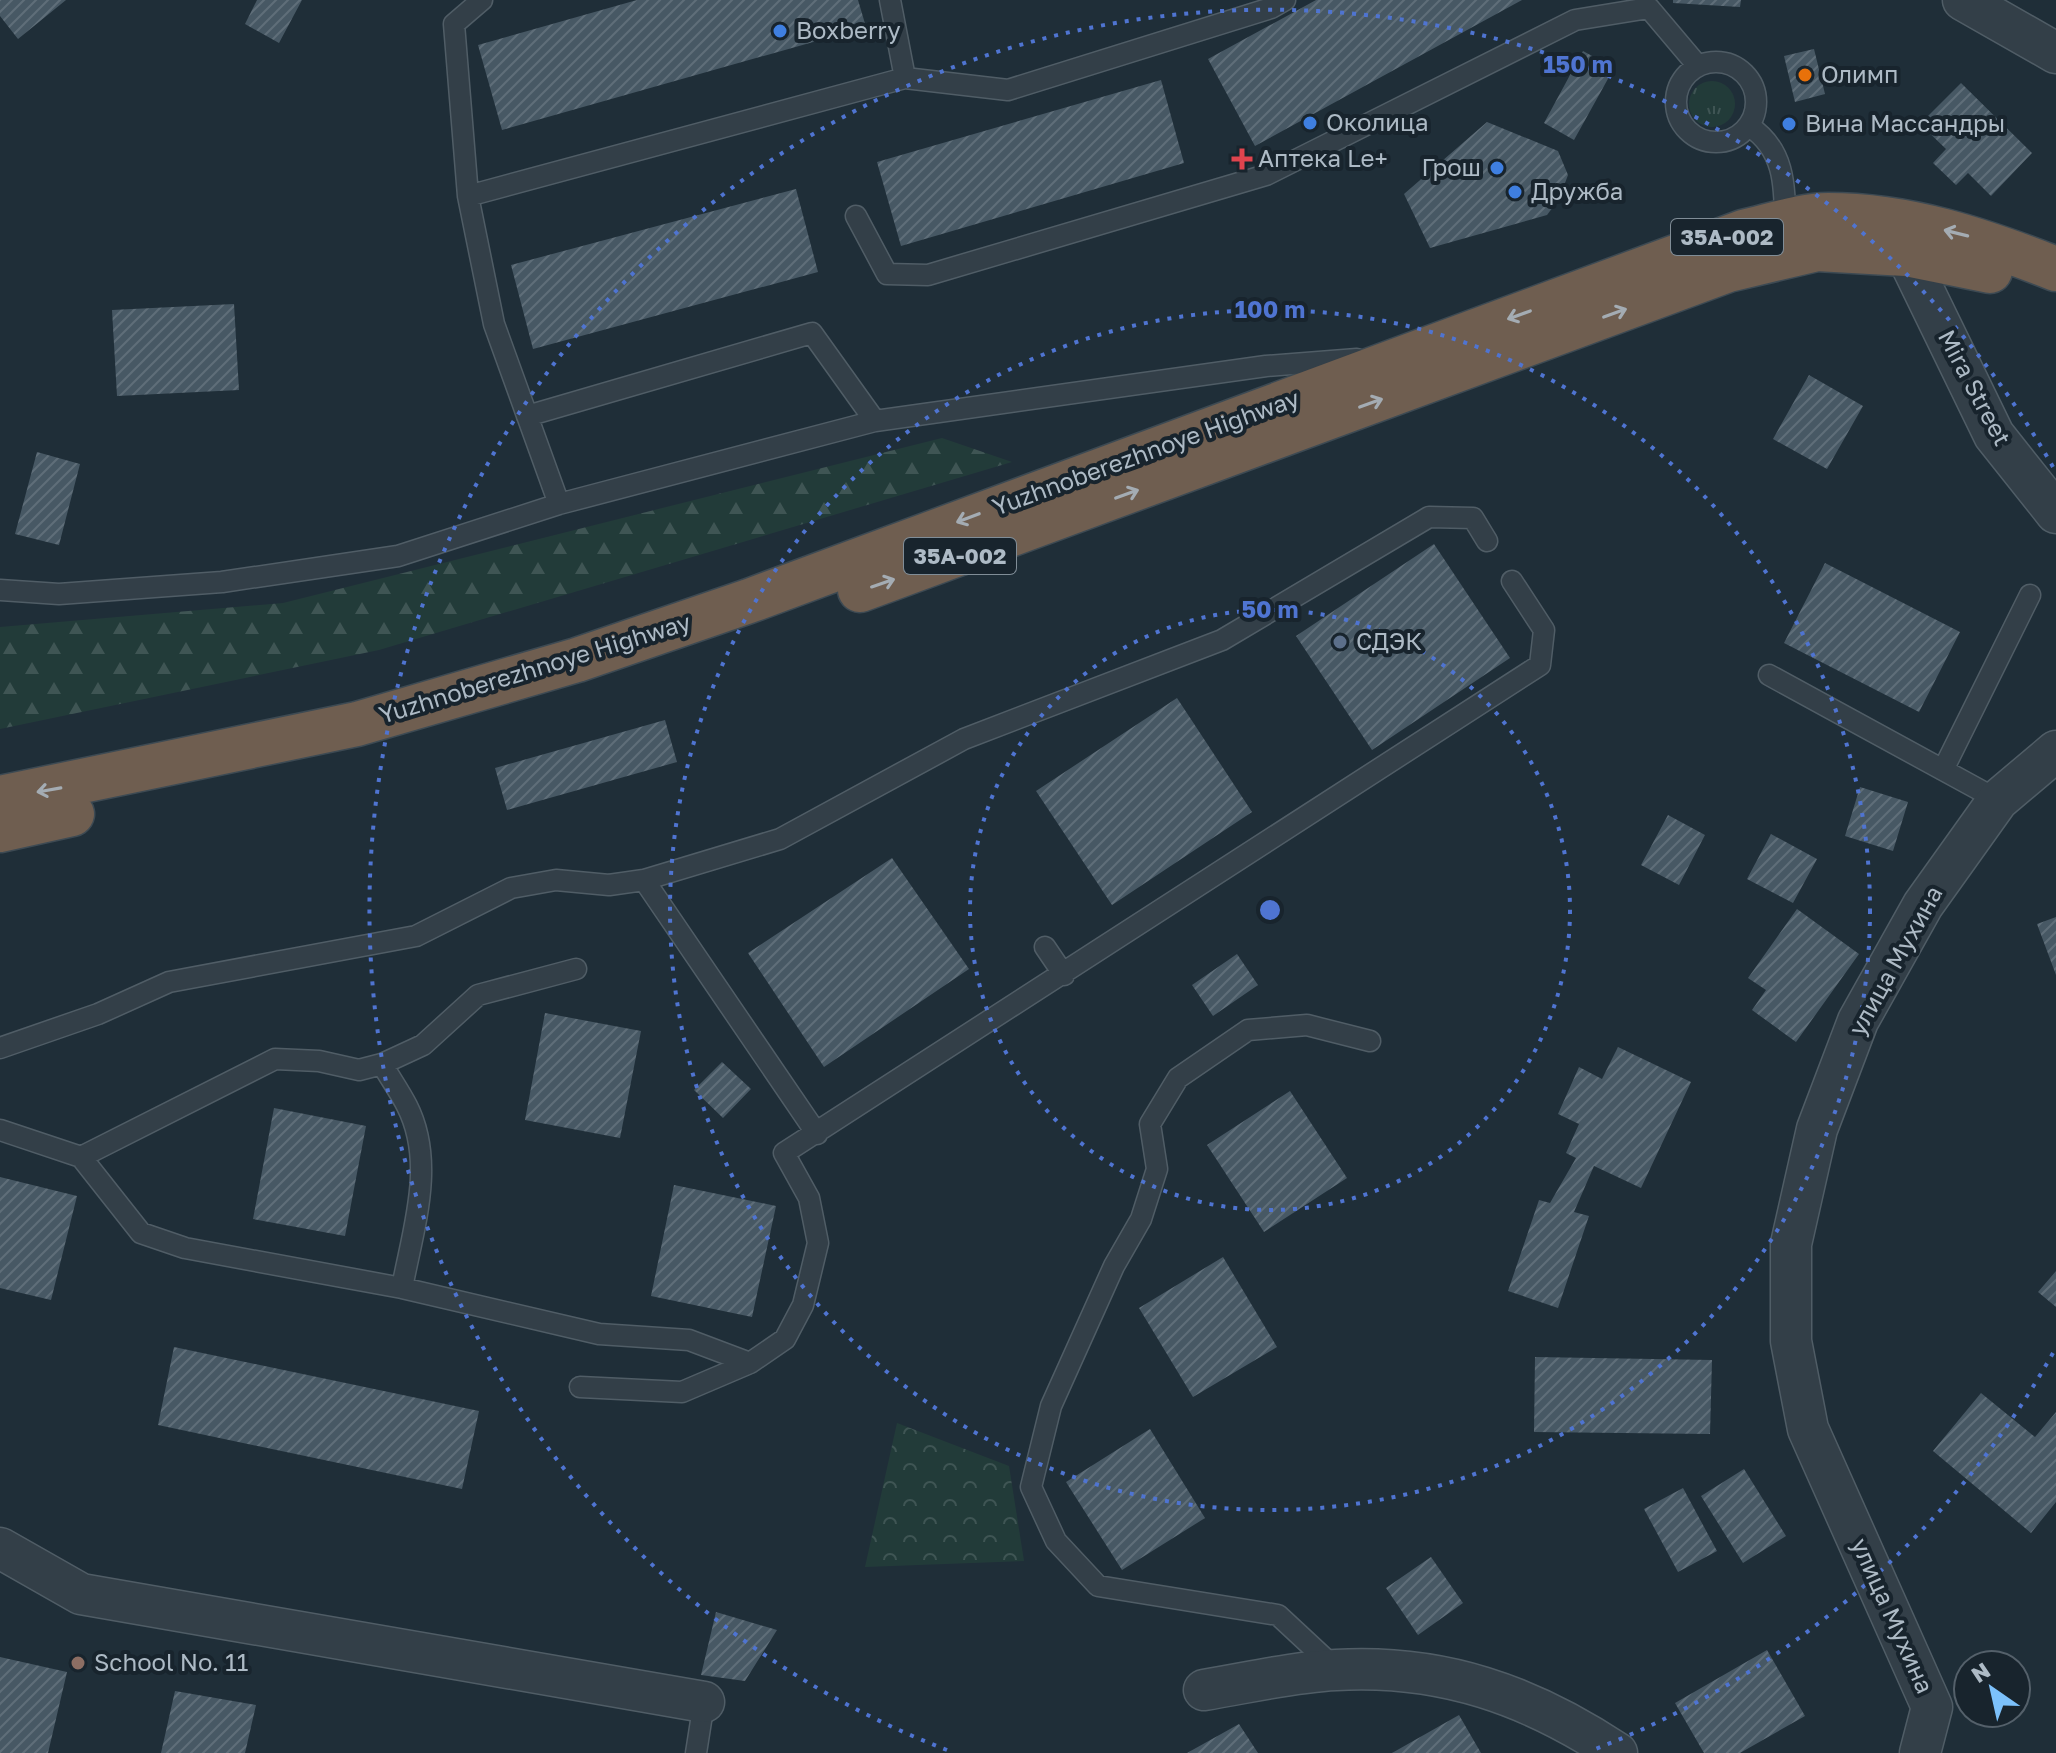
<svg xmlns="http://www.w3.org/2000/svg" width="2056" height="1753" font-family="'Golos Text',sans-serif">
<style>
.grass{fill:url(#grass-tufts)}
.forest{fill:url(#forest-firs)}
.park{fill:url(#park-crowns)}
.building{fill:url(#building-hatch)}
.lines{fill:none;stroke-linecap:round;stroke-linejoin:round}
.lane-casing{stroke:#505d66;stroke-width:23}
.street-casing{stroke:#505d66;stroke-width:43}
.highway-casing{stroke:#3d4a53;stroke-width:47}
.lane{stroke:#333f48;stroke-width:20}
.street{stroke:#333f48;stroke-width:40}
.highway{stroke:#6f5e50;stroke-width:44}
.oneway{stroke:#a4acb3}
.ring{fill:none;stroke:#4f74d1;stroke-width:4;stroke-dasharray:4 8}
.shop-dot{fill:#3f7fe0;stroke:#18242d;stroke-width:3}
.food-dot{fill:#e8710a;stroke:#18242d;stroke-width:3}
.health-dot{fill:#e0444e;stroke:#18242d;stroke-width:3}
.service-dot{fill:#5c6f8a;stroke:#18242d;stroke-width:3}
.education-dot{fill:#8d6e63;stroke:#18242d;stroke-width:3}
.labels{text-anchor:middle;stroke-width:8;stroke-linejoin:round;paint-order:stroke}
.shield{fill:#18242d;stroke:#808d97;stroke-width:2}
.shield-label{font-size:22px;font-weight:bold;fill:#adbac5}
.poi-label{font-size:24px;fill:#adbac5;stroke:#18242d;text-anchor:start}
.street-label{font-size:24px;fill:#adbac5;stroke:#18242d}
.centre{fill:#4f74d1;stroke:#18242d;stroke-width:4}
.ring-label{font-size:24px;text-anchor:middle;font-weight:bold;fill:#4f74d1;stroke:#18242d;stroke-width:8;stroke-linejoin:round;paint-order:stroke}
</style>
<defs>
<pattern id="grass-tufts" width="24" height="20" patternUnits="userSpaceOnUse" patternTransform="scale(2)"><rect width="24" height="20" fill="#223b39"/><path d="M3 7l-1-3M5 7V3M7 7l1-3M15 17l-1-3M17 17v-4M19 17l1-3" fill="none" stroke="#3f5554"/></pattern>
<pattern id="forest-firs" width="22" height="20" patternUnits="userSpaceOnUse" patternTransform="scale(2)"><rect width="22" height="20" fill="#223b39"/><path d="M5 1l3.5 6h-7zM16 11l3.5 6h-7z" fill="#3f5554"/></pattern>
<pattern id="park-crowns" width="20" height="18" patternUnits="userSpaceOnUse" patternTransform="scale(2)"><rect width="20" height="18" fill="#223b39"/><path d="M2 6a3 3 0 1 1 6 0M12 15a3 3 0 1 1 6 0" fill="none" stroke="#3f5554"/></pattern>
<pattern id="building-hatch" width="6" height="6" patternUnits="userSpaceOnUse" patternTransform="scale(2)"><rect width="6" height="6" fill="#475864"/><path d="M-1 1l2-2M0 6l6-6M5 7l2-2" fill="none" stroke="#5f6e79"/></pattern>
</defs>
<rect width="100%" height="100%" fill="#1f2e38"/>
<path class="grass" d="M1689 104a23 23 0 1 1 46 0a23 23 0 1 1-46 0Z"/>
<path class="forest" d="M942 438 1012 462 379 650 0 729V627L283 603Z"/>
<path class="park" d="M897 1423 1009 1466 1024 1561 865 1567Z"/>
<path class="building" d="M0 0H66L18 39 0 16Z
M257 0H302L279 43 245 24Z
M637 0H858L866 27 502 130 478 45Z
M1316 0H1522L1255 146 1208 59Z
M1673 0H1741L1740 7 1673 3Z
M1814 49 1825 94 1795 102 1784 56Z
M1583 51 1614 68 1574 140 1544 123Z
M1161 80 1184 163 901 246 877 162Z
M1961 83 2032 153 1991 196 1968 173 1956 185 1933 163 1946 149 1920 124Z
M1487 122 1558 151 1568 175 1559 199 1547 215 1430 248 1404 194Z
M796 189 818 272 533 349 511 265Z
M234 304 239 390 117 396 112 310Z
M1809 375 1863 406 1827 469 1773 439Z
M37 452 80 464 59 545 15 534Z
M1434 544 1510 658 1372 750 1296 636Z
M1825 563 1960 632 1919 712 1784 643Z
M1177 698 1252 812 1112 905 1036 791Z
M665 720 677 762 507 810 495 768Z
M1860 787 1908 802 1893 851 1845 836Z
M1668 815 1705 835 1679 885 1641 865Z
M1771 834 1817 859 1793 903 1747 879Z
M892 858 969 969 824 1067 748 953Z
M1797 909 1859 954 1796 1042 1752 1010 1766 990 1748 978Z
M2056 917V975L2037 924Z
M1237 954 1258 985 1213 1016 1192 985Z
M545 1013 641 1031 620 1138 525 1120Z
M1618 1047 1691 1082 1641 1188 1594 1166 1574 1212 1589 1216 1558 1308 1508 1291 1539 1200 1550 1203 1576 1158 1566 1153 1579 1124 1558 1114 1579 1067 1602 1079Z
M722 1062 751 1089 723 1118 694 1090Z
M1290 1091 1347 1178 1264 1232 1207 1145Z
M274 1108 366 1126 345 1236 253 1219Z
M0 1177 77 1196 51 1300 0 1288Z
M674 1185 776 1206 752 1317 651 1296Z
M1223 1257 1277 1347 1193 1397 1139 1308Z
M2056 1271V1307L2038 1292Z
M174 1347 479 1411 462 1489 158 1425Z
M1535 1357 1712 1360 1710 1434 1534 1432Z
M1981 1393 2035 1437 2056 1412V1502L2031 1533 1933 1451Z
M1150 1429 1205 1518 1122 1570 1066 1482Z
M1744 1469 1786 1536 1743 1563 1701 1496Z
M1683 1488 1717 1551 1678 1572 1644 1509Z
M1431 1557 1463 1603 1418 1635 1386 1588Z
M716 1612 777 1630 745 1681 701 1675Z
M1767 1650 1805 1716 1740 1753H1704L1675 1703Z
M0 1657 67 1672 48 1753H0Z
M175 1691 256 1705 245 1753H161Z
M1459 1715 1481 1753H1392Z
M1239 1724 1258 1753H1187Z"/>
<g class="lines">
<defs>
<path id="lane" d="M482 0 454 24 468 196 494 324 559 504
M1676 102a40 40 0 1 1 80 0a40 40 0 1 1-80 0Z
M905 78 1008 90 1271 8 1285 0
M1749 126C1784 149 1785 184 1785 223
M468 196 905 78 890 0
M856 216 887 274 928 275 1266 175 1575 20 1649 8 1698 66
M527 416 812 333 875 421
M0 590 59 594 222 582 398 556 559 504 875 421 1266 366 1357 359
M1769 675 1998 800
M1943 770 2030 595
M644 880 817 1134
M1045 947 1064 975
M0 1048 98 1014 169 982 416 936 511 888 556 880 609 885 644 880 780 839 964 739 1222 640 1429 517 1473 518 1487 541
M382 1064C390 1078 400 1092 407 1106 436 1163 413 1229 402 1288
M0 1130 81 1157 141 1233 185 1248 402 1288 599 1334 689 1340 750 1363 785 1339 803 1305 818 1243 809 1198 784 1153 1540 665 1544 630 1512 581
M81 1157 275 1059 319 1061 359 1070 382 1064 423 1045 478 995 576 969
M580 1387 682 1392 750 1363
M1335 1668 1278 1615 1098 1586 1056 1541 1031 1487 1051 1406 1114 1266 1141 1219 1157 1169 1150 1124 1178 1078 1248 1030 1307 1025 1370 1041
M696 1753 704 1702"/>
<path id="street" d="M1963 0 2056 53
M1906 254 1994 435 2056 513
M0 1548 81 1594 704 1702
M1204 1690C1247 1683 1293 1672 1336 1670 1442 1664 1530 1695 1617 1753
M1920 1753 1932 1707 1808 1429 1791 1341V1244L1817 1129 1858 1021 1923 905 1998 800 2056 751"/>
<path id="highway" d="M860 590 1728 270 1817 249 1906 254 1990 271
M0 798 357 724 577 660 749 601 1743 232C1770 226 1801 215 1828 215 1909 215 1982 240 2056 269
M0 830 72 814"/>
</defs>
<use href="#lane" class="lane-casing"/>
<use href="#street" class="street-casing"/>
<use href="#highway" class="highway-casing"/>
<use href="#lane" class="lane"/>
<use href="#street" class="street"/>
<use href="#highway" class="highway"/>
</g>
<defs><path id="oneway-shaft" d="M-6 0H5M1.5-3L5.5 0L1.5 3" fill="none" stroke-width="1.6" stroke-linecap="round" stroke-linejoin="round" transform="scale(2)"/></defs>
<g class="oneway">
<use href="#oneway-shaft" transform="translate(1956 233) rotate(-166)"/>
<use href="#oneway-shaft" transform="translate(1615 313) rotate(-20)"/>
<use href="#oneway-shaft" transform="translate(1519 315) rotate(160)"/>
<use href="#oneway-shaft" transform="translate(1371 403) rotate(-20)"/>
<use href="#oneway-shaft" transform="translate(1127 494) rotate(-20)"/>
<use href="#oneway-shaft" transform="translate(968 518) rotate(159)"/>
<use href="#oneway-shaft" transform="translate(883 583) rotate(-19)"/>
<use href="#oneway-shaft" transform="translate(49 790) rotate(170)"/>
</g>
<g class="ring">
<circle cx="1270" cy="910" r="300"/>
<circle cx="1270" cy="910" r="600"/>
<path d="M2053 1353A900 900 0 0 1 1593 1750M947 1750A900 900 0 1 1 2053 467"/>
</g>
<g class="shop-dot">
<circle cx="780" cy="31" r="8"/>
<circle cx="1310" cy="123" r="8"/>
<circle cx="1789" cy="124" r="8"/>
<circle cx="1497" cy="168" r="8"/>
<circle cx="1515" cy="192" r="8"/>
</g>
<circle class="food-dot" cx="1805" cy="75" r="8"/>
<path class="health-dot" d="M1238 147h8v8h8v8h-8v8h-8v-8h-8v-8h8z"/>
<circle class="service-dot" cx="1340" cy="642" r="8"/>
<circle class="education-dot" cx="78" cy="1663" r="8"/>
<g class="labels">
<g class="shield">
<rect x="1671" y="219" width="112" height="36" rx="6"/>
<rect x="904" y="538" width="112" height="36" rx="6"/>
</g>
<g class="shield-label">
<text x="1727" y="245">35А-002</text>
<text x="960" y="564">35А-002</text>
</g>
<g class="poi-label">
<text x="796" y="39">Boxberry</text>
<text x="1821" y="83">Олимп</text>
<text x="1326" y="131">Околица</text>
<text x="1805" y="132">Вина Массандры</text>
<text x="1258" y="167">Аптека Le+</text>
<text x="1481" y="176" text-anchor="end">Грош</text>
<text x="1531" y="200">Дружба</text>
<text x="1356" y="650">СДЭК</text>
<text x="94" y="1671">School No. 11</text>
</g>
<g class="street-label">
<text transform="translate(1974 388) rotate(62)" y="8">Mira Street</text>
<text transform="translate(1146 453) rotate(-20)" y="8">Yuzhnoberezhnoye Highway</text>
<text transform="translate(535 669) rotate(-17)" y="8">Yuzhnoberezhnoye Highway</text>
<text transform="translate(1896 961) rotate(-61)" y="8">улица Мухина</text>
<text transform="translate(1892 1616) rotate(66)" y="8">улица Мухина</text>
</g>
</g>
<circle cx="1270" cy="910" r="12" class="centre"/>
<g class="ring-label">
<text x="1578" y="73">150 m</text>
<text x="1270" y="318">100 m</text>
<text x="1270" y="618">50 m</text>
</g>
<g transform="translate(1992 1689) rotate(326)"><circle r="38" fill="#18242d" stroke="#54606a" stroke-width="2"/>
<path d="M0-6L14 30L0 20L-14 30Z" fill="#7cc1fb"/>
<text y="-12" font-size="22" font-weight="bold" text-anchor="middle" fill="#adbac5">N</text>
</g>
</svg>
